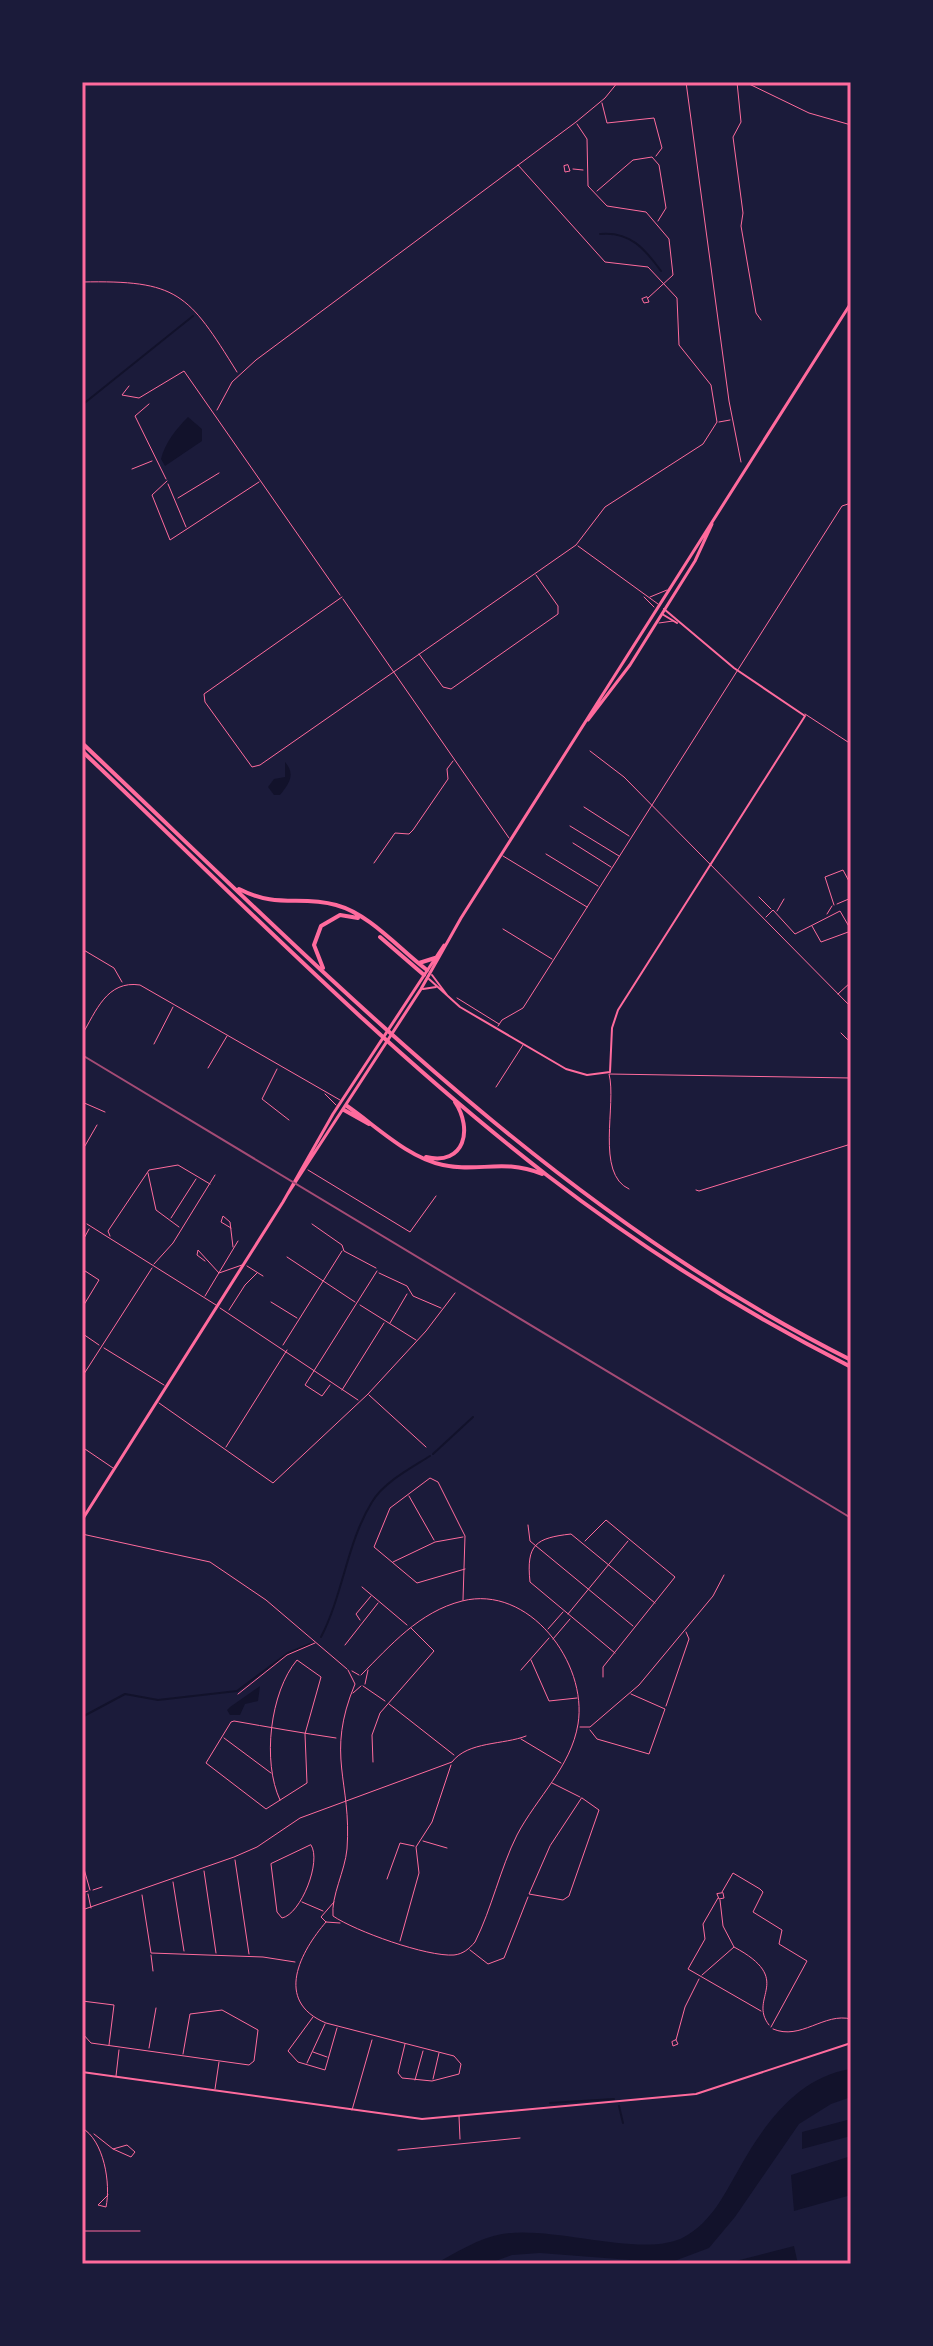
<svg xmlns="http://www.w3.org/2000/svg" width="933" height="2346" font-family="'Crimson Pro',serif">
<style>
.water{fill:#12122b}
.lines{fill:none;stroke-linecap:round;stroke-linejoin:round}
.stream{stroke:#12122b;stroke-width:2}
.minor{stroke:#ff6b9d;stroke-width:1}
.tertiary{stroke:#ff6b9d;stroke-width:2}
.secondary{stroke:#ff6b9d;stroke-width:2}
.primary{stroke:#ff6b9d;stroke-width:3}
.motorway{stroke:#ff6b9d;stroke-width:4}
.rail{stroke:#a44b75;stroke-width:2}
.neatline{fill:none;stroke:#ff6b9d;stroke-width:3}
</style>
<rect width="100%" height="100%" fill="#1b1b3a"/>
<path class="water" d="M188 417 202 429V441L165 466 161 459C165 443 176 429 188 417Z
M285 762C296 774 289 784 280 795H274L268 787 274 779 285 777Z
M260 1686 258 1701 245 1704 240 1715H230L227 1710 230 1707Z
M851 2069V2097L831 2104 799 2124 735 2217 709 2248 669 2263 540 2253 512 2255 487 2264H435C455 2253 479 2238 502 2234 554 2225 644 2259 684 2237 712 2222 725 2193 740 2167 765 2123 798 2077 851 2069Z
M851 2119V2136L802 2149V2132Z
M851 2156V2195L794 2211 791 2175Z
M794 2246 798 2264H724Z"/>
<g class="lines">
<path class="stream" d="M600 234C630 231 645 249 661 271
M82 405 193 316
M433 1454 473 1417
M321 1637C343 1595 347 1542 372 1502 384 1482 411 1468 430 1456
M82 1717 125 1694 158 1700 237 1691 288 1653 310 1644
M550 2103 614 2099
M619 2106 623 2123"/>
<path class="minor" d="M686 82 729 401 741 462
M737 82 741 122 733 137 743 213 741 226 756 313 761 320
M745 82 809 113 851 125
M602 103 607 123 654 118 662 148 656 156
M577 124 587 139 588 186 607 206 646 212 669 239 673 275 648 298
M568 165 570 171 565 172 564 166Z
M573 169 583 170
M597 191 633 160 652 157 659 165 666 208 658 221
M82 282C178 280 188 293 237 372
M647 297 649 302 644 303 642 299Z
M129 386 122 395 139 398 184 371 340 595
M149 404 135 416 166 479
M217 410 232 382 256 360 576 122 605 98 618 82
M719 422 730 420
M132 469 152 461
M167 481 152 495 170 540 259 482
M168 484 186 527
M178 498 219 473
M578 546 658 604
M342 597 204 694 205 702 252 767 260 765 576 545 605 507 703 444 717 422 711 385 679 345 677 298 648 267 605 262 518 165
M644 597 654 607
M650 597 667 590
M343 599 509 838
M659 623 673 621
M419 654 443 687 451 689 558 614V606L536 575
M805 714 851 744
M590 751 624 777 851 1007
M584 807 629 836
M570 826 619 856
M573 843 611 867
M546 854 598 886
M503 856 587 907
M374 863 395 833 409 834 413 830 448 779 447 769 453 761
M759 897 771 909
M837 904 851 898
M834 905 825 877 843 870 851 885
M777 911 784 899
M827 914 832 906
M766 917 773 910 795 934 840 911 851 930
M812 926 821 942 851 931
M503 929 552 959
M82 949 114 968 122 982
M838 994 851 982
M457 998 499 1024
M498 1026 502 1020 523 1008 842 506 851 503
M841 1033 851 1043
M82 1035C96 1011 107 980 140 985L340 1100
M154 1044 173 1007
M208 1068 227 1036
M277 1069 262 1099 289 1120
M496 1087 523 1045
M325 1094 336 1105
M82 1102 105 1112
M82 1151 97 1125
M308 1170 410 1232 436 1196
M148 1173 156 1210 179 1227
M629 1189C595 1174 617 1104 609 1074L851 1078
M696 1190 699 1191 851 1144
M171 1218 196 1179
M87 1224 216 1305
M312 1224 342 1245 344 1251 376 1268
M231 1228 221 1222 223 1216 230 1222 233 1247
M110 1236 108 1231 149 1170 178 1165 210 1184
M82 1242 89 1229
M287 1257 355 1302
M205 1261 197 1255 198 1250 219 1273 242 1265
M154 1264 173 1243 215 1175
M247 1266 263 1276
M82 1269 99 1280 82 1308
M379 1273 407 1286 413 1296 441 1308
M205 1296 238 1241
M271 1302 297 1318
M360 1305 416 1340
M220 1308 358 1400
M229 1310 245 1285 257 1273
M390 1323 407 1294
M83 1334 99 1345
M283 1345 342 1251
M104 1348 164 1385
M82 1377 152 1268
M330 1385 322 1396 305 1385 377 1271
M342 1390 384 1323
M369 1395 426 1447
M159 1403 273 1483 368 1394 426 1331 455 1293
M82 1447 113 1468
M226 1447 287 1350
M409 1496 434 1540
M528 1525 530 1541 633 1626
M82 1534 210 1562 266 1600 347 1669
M585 1541 606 1520 675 1577 603 1667V1677
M393 1562 435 1542 463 1537
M362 1587 407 1625
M463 1600 465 1536 438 1482 430 1478 390 1508 374 1547 417 1583 465 1569
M568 1614 628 1541
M360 1620 356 1614 371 1596
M548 1629 563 1612
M553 1639 570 1619
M345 1645 378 1603
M615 1653 530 1582C526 1544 536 1538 571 1534L655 1603
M531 1660 549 1701 577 1698
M348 1670 355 1684C325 1756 352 1781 347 1849 345 1871 331 1896 333 1916 355 1931 427 1957 454 1955 463 1954 469 1949 475 1942 492 1908 500 1869 517 1835 537 1797 571 1767 578 1724 588 1663 529 1584 462 1601 419 1612 391 1645 361 1675
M521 1670 549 1638
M352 1671 359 1675
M365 1684 368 1670
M363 1686 385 1701
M353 1693 361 1686
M238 1694 287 1655 315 1643
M389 1704 454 1755
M666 1706 689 1639 686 1632
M580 1727H590L639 1685 713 1596 724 1575
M590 1730 597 1739 649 1754 665 1709 631 1694
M224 1738 271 1773
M521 1739 561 1763
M373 1762 372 1735 380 1713 434 1651 411 1628
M552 1783 580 1797
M582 1798 599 1810 569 1896 563 1900 529 1894 550 1846Z
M280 1800C262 1762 270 1692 297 1660L321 1677 305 1734 307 1783 266 1809 206 1763 231 1722 234 1721C268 1727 302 1733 336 1738
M423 1841 447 1848
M311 1845C322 1861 301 1914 282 1918L277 1912 271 1864Z
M235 1860 249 1954
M82 1862 90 1890
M204 1871 216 1953
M387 1879 400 1843 414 1846
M173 1882 184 1951
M93 1890 102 1887
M722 1892 733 1873 760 1889 763 1892 753 1912 782 1930 779 1944 807 1961 771 2027
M82 1893 88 1891
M723 1893 724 1898 719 1899 717 1894Z
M88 1894 91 1908
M142 1895 151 1953 263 1957 295 1962
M718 1898 703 1924 705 1939 688 1969 761 2011
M302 1902 323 1911
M334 1902 321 1917 326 1922 340 1923
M82 1910 234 1857 257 1847 300 1818 452 1762C468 1741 504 1745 526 1736
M326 1922C301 1951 273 2001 326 2023L454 2056 461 2064 459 2074 432 2081 402 2078 398 2073 405 2044
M400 1941 419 1873 416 1847 432 1822 451 1765
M734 1947C796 1980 747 1997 769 2025
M470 1950 488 1964 504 1958 528 1897
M151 1955 153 1971
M702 1975 734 1947 723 1926 720 1900
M82 2001 114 2005 109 2045
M313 2017 288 2051 298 2062 325 2070 337 2028
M773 2029C801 2041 824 2012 851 2019
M82 2033 91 2043 249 2065 254 2061 258 2030 222 2010 190 2014 183 2054
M676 2040 685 2007 699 1979
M676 2040 678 2044 673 2046 672 2042Z
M149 2048 156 2008
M313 2052 327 2057
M307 2063 325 2024
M116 2076 119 2050
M433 2079 439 2053
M415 2080 423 2051
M215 2089 219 2062
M352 2110 372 2040
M459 2116 460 2139
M82 2128C104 2140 111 2184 106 2207L98 2205 108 2195
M94 2134 113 2149 127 2145 135 2152 131 2157 113 2149
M398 2150 520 2138
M82 2231H140"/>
<path class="tertiary" d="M662 614 677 623
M432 975 447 995
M429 979 460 1007 566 1069 587 1075 610 1072 612 1028 618 1010 805 716 734 668 664 609
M423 989 436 987"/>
<path class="secondary" d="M82 2072 422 2119 696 2094 851 2043"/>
<path class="primary" d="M588 720 630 665 695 561 712 524
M287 1195 421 989 461 918 851 303
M82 1520 283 1202 333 1114 444 945"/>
<path class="motorway" d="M82 743C321 969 553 1211 851 1360
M82 751C234 895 382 1048 548 1176 643 1249 745 1313 851 1367
M239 889C278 909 299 895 336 905 370 914 400 950 427 970
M380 937 424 975
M419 963 435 958
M323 968 314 945 321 926 340 915 358 918
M347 1106C376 1126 408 1158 443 1165 479 1173 502 1158 542 1174
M344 1110 369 1124
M426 1157C465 1166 473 1129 455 1102"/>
<path class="rail" d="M82 1055 851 1518"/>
</g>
<rect width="933" height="2346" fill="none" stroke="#1b1b3a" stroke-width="168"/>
<rect x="84" y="84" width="765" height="2178" class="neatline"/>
</svg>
